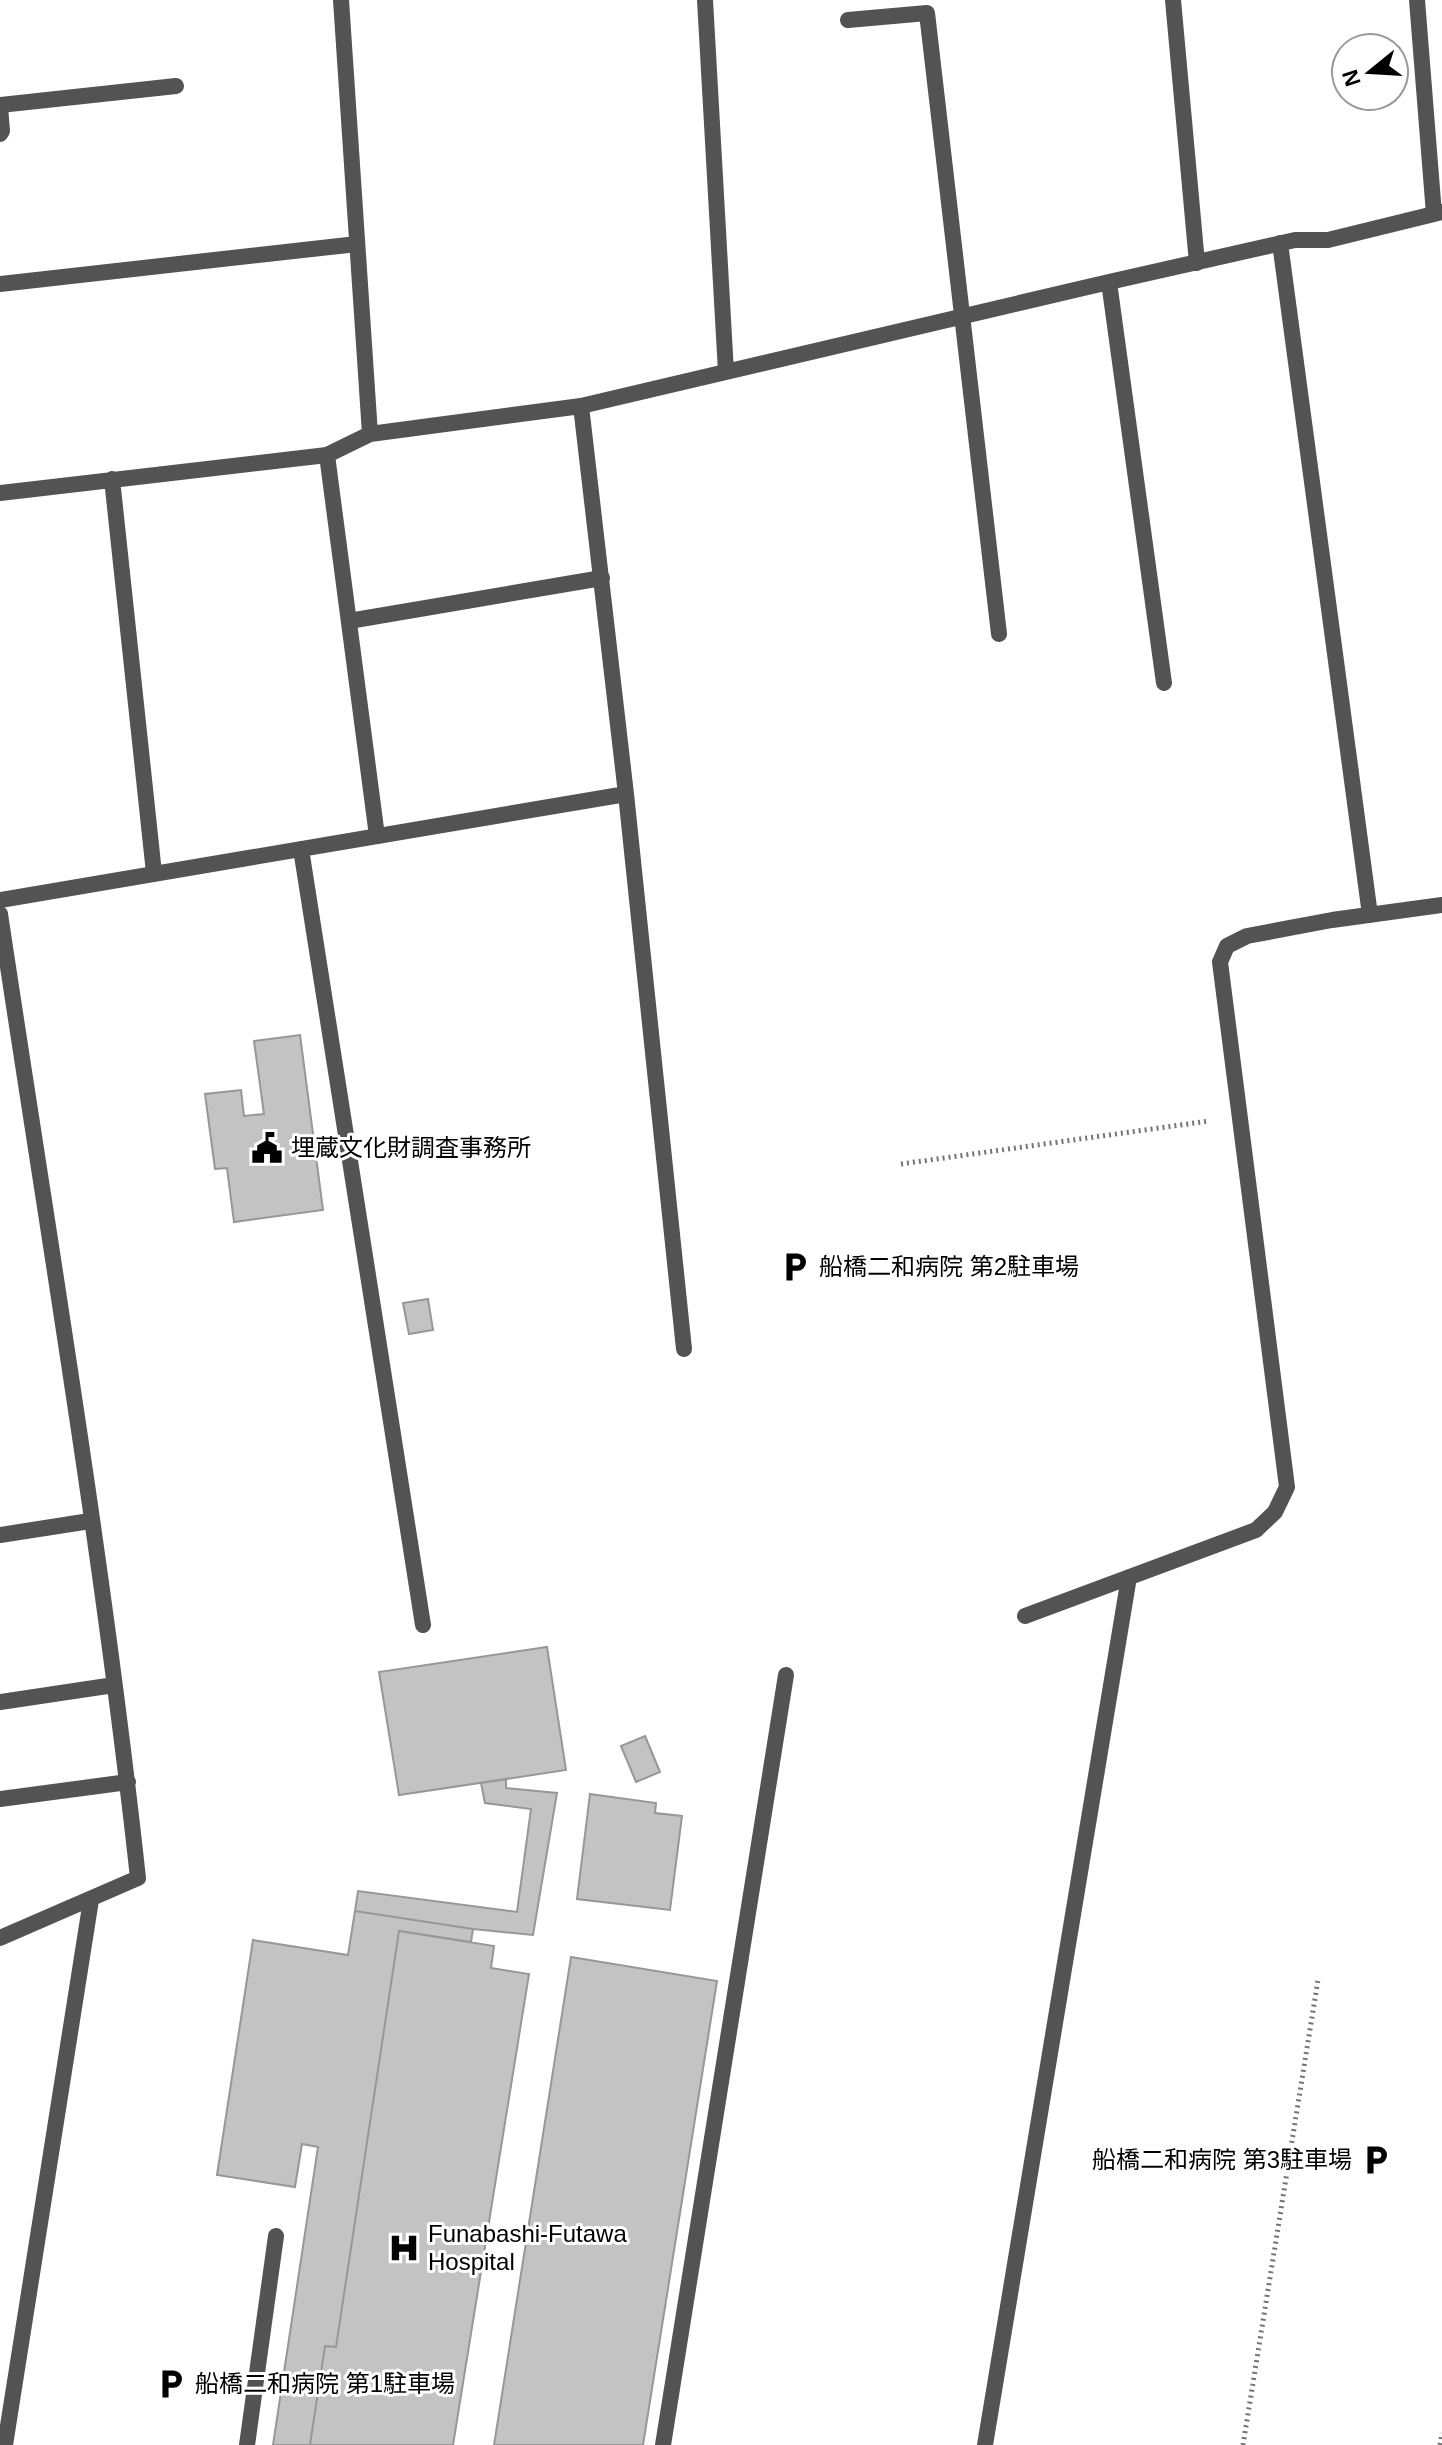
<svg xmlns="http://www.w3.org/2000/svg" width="1442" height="2445" font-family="Arial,'Noto Sans JP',sans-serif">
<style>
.building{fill:#c3c3c3;stroke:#979797;stroke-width:2}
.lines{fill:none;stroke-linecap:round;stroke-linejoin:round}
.path{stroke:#757575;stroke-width:5;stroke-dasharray:2 4;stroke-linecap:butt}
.lane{stroke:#535353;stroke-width:16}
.street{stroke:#535353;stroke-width:16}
.labels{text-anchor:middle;stroke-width:6;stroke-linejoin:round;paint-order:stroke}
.poi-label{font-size:24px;fill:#000;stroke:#fff;text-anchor:start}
</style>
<rect width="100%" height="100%" fill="#fff"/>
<path class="building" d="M300 1035 323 1210 234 1222 227 1168 215 1169 205 1094 241 1090 244 1116 264 1114 254 1041Z
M428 1299 433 1330 409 1334 403 1303Z
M547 1647 566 1770 399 1795 379 1672Z
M645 1736 660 1772 636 1782 621 1746Z
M506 1779V1788L557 1793 533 1935 473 1929 355 1911 358 1891 517 1912 531 1809 485 1803 481 1783Z
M590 1794 656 1803 655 1813 682 1816 670 1910 577 1899Z
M355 1911 473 1929 471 1942 399 1931 336 2347 325 2346 310 2445H273L318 2147 302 2144 295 2187 217 2175 253 1940 348 1955Z
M399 1931 494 1946 491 1968 529 1974 453 2445H310L325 2346 336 2347Z
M571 1957 717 1981 643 2445H494Z"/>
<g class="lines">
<path class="path" d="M901 1164 1209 1121
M1243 2445 1318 1980
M1440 2445 1442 2433"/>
<path class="lane" d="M0 105 176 86
M327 455 377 836
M349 621 602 578
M247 2445 276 2236
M663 2445 786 1675"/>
<path class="street" d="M341 0 370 434
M705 0 726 372
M1173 0 1197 263
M1417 0 1434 214
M848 20 927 13 999 634
M0 107 2 131 0 134
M1280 243 1370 915
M1109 282 1164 683
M0 284 357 244
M581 406 626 794 684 1349
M112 479 154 873
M0 493 327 455 370 434 581 406 1109 282 1295 240H1328L1442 212
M301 849 423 1625
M0 900 626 794
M0 914C48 1234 103 1557 138 1878L0 1938
M0 1535 90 1521
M1025 1616 1256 1530 1275 1512 1287 1487 1220 962 1227 946 1247 936 1332 920 1442 905
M0 1702 114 1685
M0 1799 128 1782
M5 2445 91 1900
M985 2445 1129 1577"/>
</g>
<defs>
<symbol id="civic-bare" viewBox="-9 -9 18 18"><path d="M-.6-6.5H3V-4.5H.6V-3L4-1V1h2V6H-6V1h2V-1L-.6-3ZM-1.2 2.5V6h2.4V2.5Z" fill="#000" stroke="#fff" stroke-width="2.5" paint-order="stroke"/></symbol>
<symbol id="parking-bare" viewBox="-9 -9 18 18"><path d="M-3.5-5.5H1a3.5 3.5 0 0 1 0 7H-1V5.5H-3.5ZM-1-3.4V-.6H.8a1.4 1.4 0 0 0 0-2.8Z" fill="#000" stroke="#fff" stroke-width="2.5" paint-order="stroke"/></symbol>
<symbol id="hospital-bare" viewBox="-9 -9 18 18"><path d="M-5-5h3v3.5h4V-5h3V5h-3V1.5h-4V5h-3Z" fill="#000" stroke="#fff" stroke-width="2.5" paint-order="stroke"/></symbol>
</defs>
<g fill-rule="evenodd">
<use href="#civic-bare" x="245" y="1126" width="44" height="44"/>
<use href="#parking-bare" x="773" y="1245" width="44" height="44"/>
<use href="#parking-bare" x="1354" y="2138" width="44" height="44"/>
<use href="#hospital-bare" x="382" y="2226" width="44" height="44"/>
<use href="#parking-bare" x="149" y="2362" width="44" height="44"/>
</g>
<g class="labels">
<g class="poi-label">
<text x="291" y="1156">埋蔵文化財調査事務所</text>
<text x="819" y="1275">船橋二和病院 第2駐車場</text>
<text x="1352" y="2168" text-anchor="end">船橋二和病院 第3駐車場</text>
<text x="428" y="2242">Funabashi-Futawa<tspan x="428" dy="28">Hospital</tspan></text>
<text x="195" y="2392">船橋二和病院 第1駐車場</text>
</g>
</g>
<g transform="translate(1370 72) rotate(252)"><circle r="38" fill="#ffffff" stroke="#999999" stroke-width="2"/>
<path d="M0-6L14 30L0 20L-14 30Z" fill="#000000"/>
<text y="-12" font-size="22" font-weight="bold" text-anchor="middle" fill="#000000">N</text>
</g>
</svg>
